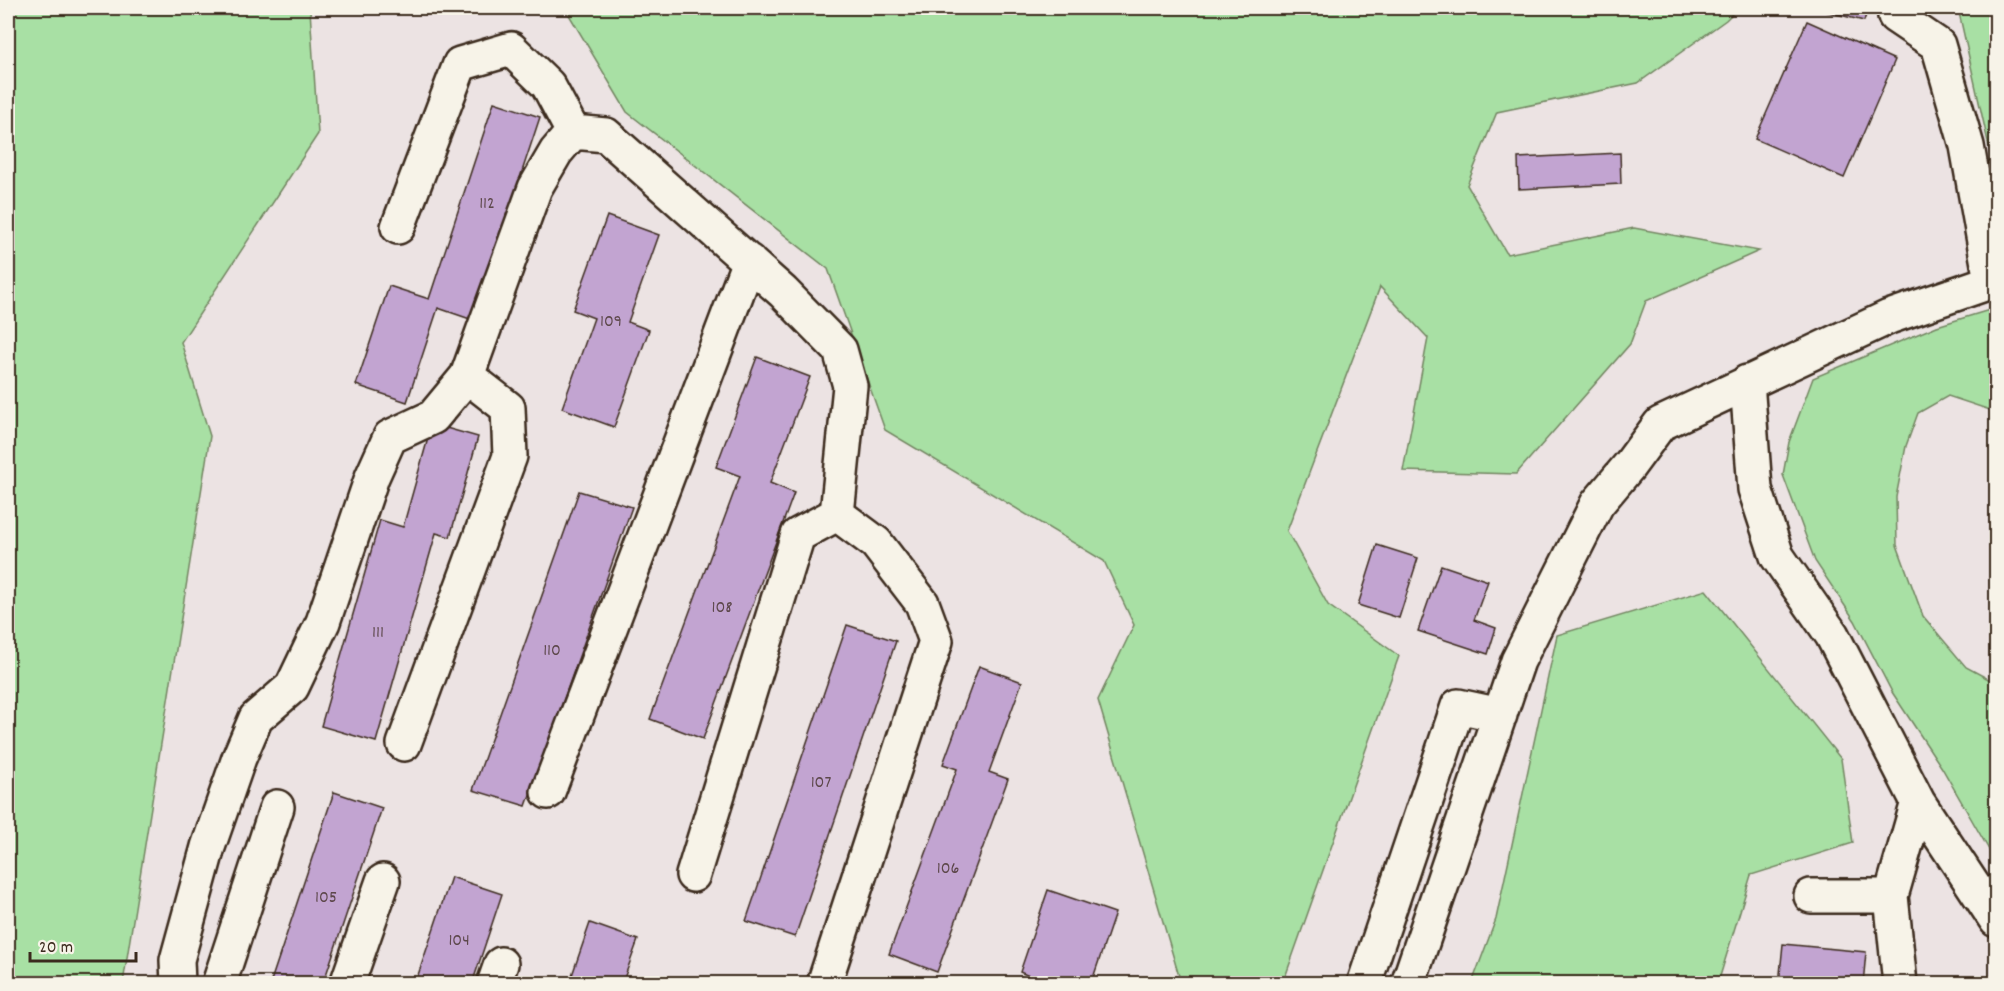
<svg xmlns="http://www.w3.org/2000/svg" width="2004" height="991" font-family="Dekko,sans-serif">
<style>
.green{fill:#a8e0a4;stroke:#728561;stroke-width:1.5}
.building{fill:#c2a4d1;stroke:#3b2a1e;stroke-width:1.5}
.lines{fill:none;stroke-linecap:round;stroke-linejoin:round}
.minor-casing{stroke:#3b2a1e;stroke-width:38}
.minor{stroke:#f7f3e8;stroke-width:33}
.labels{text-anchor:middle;stroke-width:4.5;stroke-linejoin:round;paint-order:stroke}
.number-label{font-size:18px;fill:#5d484b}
</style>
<rect width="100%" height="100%" fill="#ece3e3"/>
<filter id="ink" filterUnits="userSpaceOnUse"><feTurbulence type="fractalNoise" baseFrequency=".0167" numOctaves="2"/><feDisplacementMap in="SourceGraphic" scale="12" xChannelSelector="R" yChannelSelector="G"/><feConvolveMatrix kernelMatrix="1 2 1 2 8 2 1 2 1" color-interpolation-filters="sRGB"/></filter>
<g filter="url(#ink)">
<path class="green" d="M8 8H316L310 10 318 134 181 342 210 436 123 983H8Z
M565 8H1738L1726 20 1638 83 1497 112 1467 185 1507 254 1634 228 1759 251 1646 301 1630 344 1516 474 1403 471 1428 338 1380 287 1287 531 1328 605 1399 656 1283 983H1181L1098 700 1134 625 1104 561 885 430 828 269 627 112Z
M1958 8H1996V178Z
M1996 308V412L1948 396 1918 413 1906 446 1896 497 1897 545 1923 616 1966 667 1996 683V862L1942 768 1892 692 1855 621 1815 561 1783 475 1789 442 1813 378 1937 326Z
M1706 590 1841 759 1853 843 1751 875 1718 983H1472L1496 919 1557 635Z"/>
<path class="building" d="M1813 8H1868L1864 21Z
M1807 21 1895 60 1844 178 1755 139Z
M494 102 540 117 473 320 438 308 407 402 356 385 389 286 429 299Z
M1620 153 1621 184 1519 189 1518 158Z
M607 216 659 235 628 322 649 330 614 427 562 408 594 318 573 310Z
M757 357 810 377 770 483 794 493 703 739 650 719 740 476 716 467Z
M432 424 478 437 450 537 436 533 376 742 321 726 380 520 403 527Z
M579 491 632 507 526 806 473 790Z
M1377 545 1418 558 1399 618 1358 605Z
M1441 565 1488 581 1474 620 1496 628 1488 654 1418 631Z
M847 625 896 641 795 937 746 921Z
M979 666 1022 682 989 772 1008 779 937 972 889 954 957 769 943 764Z
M334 792 382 808 323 984H270Z
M451 877 502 894 472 984H415Z
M1048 890 1115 913 1091 984H1047L1020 972Z
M590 923 638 940 622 984H569Z
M1783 944 1866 952 1863 984H1779Z"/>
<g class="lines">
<defs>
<path id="minor" d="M1895 16 1938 45 1967 146 1991 281
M398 227 460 64 511 49 548 85 573 132
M1747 382 1755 489 1777 556 1832 635 1918 802 1996 920
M404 744 510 456 508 408 467 376
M548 792 749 261
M693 875 798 535 837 514
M1811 896H1891
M178 984 177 960 208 847 239 758 256 718 292 687 323 622 372 477 390 437 433 417 467 376 535 188 556 152 573 132 606 135 783 292 840 350 850 386 837 514 876 543 922 603 936 641 824 984
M219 984 277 807
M347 984 383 881
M494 984 501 964
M1364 984 1458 706 1500 715
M1408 984 1518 661 1597 504 1629 466 1660 424 1889 317 1996 280
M1900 984 1891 896 1918 802"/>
</defs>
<use href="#minor" class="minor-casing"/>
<use href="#minor" class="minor"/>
</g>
</g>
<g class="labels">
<g class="number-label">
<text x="487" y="208">112</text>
<text x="611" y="326">109</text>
<text x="722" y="612">108</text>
<text x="378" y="637">111</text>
<text x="552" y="655">110</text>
<text x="821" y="787">107</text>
<text x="948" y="873">106</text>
<text x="326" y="902">105</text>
<text x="459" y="945">104</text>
</g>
</g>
<rect width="2004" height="991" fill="none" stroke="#f7f3e8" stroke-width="30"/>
<rect x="15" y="15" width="1974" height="961" fill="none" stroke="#3b2a1e" stroke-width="2" filter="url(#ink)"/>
<path d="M30 952v9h106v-9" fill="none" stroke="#3b2a1e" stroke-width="3"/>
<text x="39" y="952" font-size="18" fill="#3b2a1e" stroke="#f7f3e8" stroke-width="4.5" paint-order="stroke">20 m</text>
</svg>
